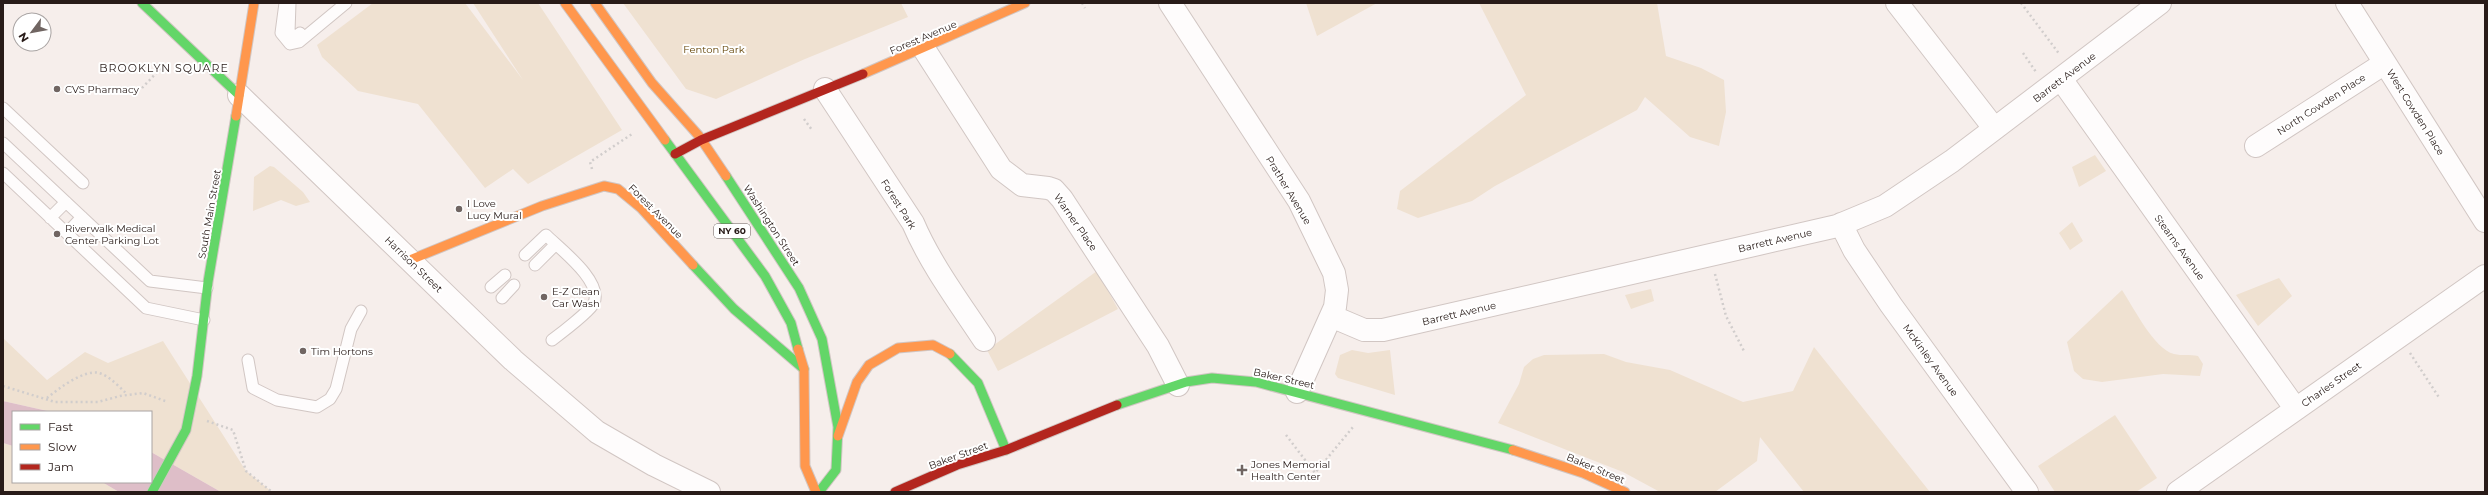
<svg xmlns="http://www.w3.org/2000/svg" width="2488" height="495" font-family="Montserrat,sans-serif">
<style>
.green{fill:#efe1d1}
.water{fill:#debec8}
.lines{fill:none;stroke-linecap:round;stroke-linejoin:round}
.lane-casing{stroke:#d1c6c3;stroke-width:13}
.street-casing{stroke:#d1c6c3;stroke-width:24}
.fast-casing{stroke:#d1c6c3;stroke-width:11}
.slow-casing{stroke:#d1c6c3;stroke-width:11}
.jam-casing{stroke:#d1c6c3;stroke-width:11}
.path{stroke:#d1cdcc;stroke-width:2.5;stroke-dasharray:2 3;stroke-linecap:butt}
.lane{stroke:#fefcfc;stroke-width:11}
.street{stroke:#fefcfc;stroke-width:22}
.fast{stroke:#63d668;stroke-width:9}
.slow{stroke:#ff974d;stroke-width:9}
.jam{stroke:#b3261e;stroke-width:9}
.poi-dot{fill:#706562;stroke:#fff;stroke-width:1.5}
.labels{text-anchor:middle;stroke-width:4;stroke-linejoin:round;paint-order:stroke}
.shield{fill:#fff;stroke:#685f5d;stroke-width:1}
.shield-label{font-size:9px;font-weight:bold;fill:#281b18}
.street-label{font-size:10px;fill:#281b18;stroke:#fff}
.park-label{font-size:10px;fill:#624305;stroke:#fff}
.poi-label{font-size:10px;fill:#281b18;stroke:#fff;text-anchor:start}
.neighbourhood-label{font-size:11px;letter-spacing:1px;fill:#281b18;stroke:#fff}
</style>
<rect width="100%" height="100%" fill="#f6eeeb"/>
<path class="green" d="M373 3H465L523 80 473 3H538L622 130 528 184 513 169 485 188 418 104 358 91 322 57 317 45Z
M623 3H901L908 17 805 59 716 99 686 89Z
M1306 3H1377L1317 36Z
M1479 3H1657L1666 56 1701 68 1724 80 1726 112 1719 146 1690 137 1645 97 1637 110 1495 186 1472 201 1418 218 1397 209 1400 191 1526 95Z
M2095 155 2106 171 2079 187 2072 167Z
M270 166 274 167 303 192 310 202 296 206 281 200 253 211 254 177Z
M2072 222 2083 241 2070 250 2059 233Z
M1097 271 1118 309 998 371 987 350Z
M2279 278 2292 296 2258 326 2236 295Z
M1651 289 1654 301 1631 309 1625 295Z
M2122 290C2134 308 2154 349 2174 354 2182 356 2190 354 2198 356L2203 364 2200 376 2163 374 2102 382 2083 379 2074 371 2067 342Z
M3 338 47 380 85 352 108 363 163 341 246 471 272 492H221L151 452V412H52L3 401Z
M1814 347 1930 492H1804L1760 437 1757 461 1715 492H1660L1623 472 1498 423 1519 384 1524 367 1533 359 1544 355 1604 354 1626 362 1670 370 1743 402 1793 391Z
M1352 350 1368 353 1390 350 1395 395 1338 378 1335 374 1340 355Z
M2115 415 2157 478 2136 492H2055L2038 466Z
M3 443 13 446V482H102L119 492H3Z"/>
<path class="water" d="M3 401 52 412H13V446L3 443Z
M151 452 221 492H119L102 482H151Z"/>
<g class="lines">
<defs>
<path id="lane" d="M285 3 281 33 290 44 299 42 346 3
M290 3 289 32 295 37 300 33
M3 108 83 183
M3 143 150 281 207 288
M3 173 146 308 204 320
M50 218 66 202
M67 233 82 217
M525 255 546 235C560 249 603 281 594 303 591 310 560 334 552 340
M535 265 555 245
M491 287 505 275
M502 298 514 285
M248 360 253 388 277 400 317 407 330 399 336 389 351 329 361 311"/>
<path id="street" d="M1170 3 1299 201 1334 273 1337 290 1335 307 1297 392
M1897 3 1994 128
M2347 3 2485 221
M924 49 1001 169 1022 185 1048 188 1054 190 1062 199 1158 346 1178 385
M2061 79 2295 408
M825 89 913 223C931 265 959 302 984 340
M239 95 513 360 597 432 654 465 709 492
M2256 146 2385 63
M1841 224 1854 250 1891 305 2027 492
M1331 316 1364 330H1383L1837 226 1885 206 1952 161 2160 3
M2178 492 2485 276"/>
<path id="fast" d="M142 3 239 95
M665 140 765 276 791 323 798 349
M726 176 799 288 822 339 838 427 836 470 819 492
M693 265 734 309 804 369
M950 354 978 383 1006 450
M1117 405 1186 382 1212 378 1256 382 1513 450
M152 492 186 430 197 376 208 282 236 116"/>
<path id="slow" d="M565 3 665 140
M595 3 652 83 699 136 726 176
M863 74 1025 3
M236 116 254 3
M410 260 542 206 604 186 618 189 641 208 693 265
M798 349 804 369 805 466 816 492
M838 436 857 382 869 365 898 348 933 345 950 354
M1513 450 1583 473 1625 492"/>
<path id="jam" d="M675 154 701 140 863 74
M895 492 957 465 1006 450 1117 405"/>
</defs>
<use href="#lane" class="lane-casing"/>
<use href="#street" class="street-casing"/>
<use href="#fast" class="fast-casing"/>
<use href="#slow" class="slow-casing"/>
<use href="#jam" class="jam-casing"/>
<path class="path" d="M1082 3 1085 8
M2021 3 2060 55
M2023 53 2036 72
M142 88 165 64
M804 119 812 130
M592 169 590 162 632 134
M1715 274 1726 316 1745 353
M2410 353 2440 399
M3 386 55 402H98L120 396 143 393 168 402
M47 398C58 389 84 369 99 373 110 376 119 387 127 394
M207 421 233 430 246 471 272 492
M1286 435 1315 473 1353 427"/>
<use href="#lane" class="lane"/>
<use href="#street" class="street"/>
<use href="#fast" class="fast"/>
<use href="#slow" class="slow"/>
<use href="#jam" class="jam"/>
</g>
<g class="poi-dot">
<circle cx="57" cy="89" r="4"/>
<circle cx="459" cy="209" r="4"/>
<circle cx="57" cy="234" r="4"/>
<circle cx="544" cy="297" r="4"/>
<circle cx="303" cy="351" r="4"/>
<path d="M1240 464h4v4h4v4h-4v4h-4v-4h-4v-4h4z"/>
</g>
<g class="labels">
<rect class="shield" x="714" y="224" width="36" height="14" rx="3"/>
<g class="shield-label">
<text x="732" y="234">NY 60</text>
</g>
<g class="street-label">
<text transform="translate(923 37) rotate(-23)" y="4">Forest Avenue</text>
<text transform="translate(2064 77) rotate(-37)" y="4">Barrett Avenue</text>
<text transform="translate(2321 104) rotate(-33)" y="4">North Cowden Place</text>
<text transform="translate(2416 112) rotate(58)" y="4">West Cowden Place</text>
<text transform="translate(1289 190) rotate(59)" y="4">Prather Avenue</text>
<text transform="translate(899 204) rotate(58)" y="4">Forest Park</text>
<text transform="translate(656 211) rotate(45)" y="4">Forest Avenue</text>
<text transform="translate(209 214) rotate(-80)" y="4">South Main Street</text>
<text transform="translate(1076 222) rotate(55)" y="4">Warner Place</text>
<text transform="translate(772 225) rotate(57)" y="4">Washington Street</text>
<text transform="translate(1775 240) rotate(-13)" y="4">Barrett Avenue</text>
<text transform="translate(2180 247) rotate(54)" y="4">Stearns Avenue</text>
<text transform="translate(414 264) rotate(44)" y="4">Harrison Street</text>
<text transform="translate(1459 313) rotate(-13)" y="4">Barrett Avenue</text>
<text transform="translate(1931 360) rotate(54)" y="4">McKinley Avenue</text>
<text transform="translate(1284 378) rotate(13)" y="4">Baker Street</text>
<text transform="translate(2331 384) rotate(-35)" y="4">Charles Street</text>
<text transform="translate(958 455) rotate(-20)" y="4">Baker Street</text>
<text transform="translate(1596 468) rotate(23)" y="4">Baker Street</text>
</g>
<g class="park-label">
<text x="714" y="53">Fenton Park</text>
</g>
<g class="poi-label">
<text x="65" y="93">CVS Pharmacy</text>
<text x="467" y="207">I Love<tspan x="467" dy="12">Lucy Mural</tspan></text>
<text x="65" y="232">Riverwalk Medical<tspan x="65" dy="12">Center Parking Lot</tspan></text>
<text x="552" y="295">E-Z Clean<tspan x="552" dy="12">Car Wash</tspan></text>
<text x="311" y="355">Tim Hortons</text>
<text x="1251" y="468">Jones Memorial<tspan x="1251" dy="12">Health Center</tspan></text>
</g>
<g class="neighbourhood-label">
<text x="164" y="72">BROOKLYN SQUARE</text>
</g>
</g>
<rect width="2488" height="495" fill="none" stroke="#281b18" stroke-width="8"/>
<rect x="12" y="411" width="140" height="72" fill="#ffffff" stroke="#a9a4a3"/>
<rect x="20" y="424" width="20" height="6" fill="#63d668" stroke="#a9a4a3"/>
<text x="48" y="431" font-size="12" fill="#281b18">Fast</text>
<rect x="20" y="444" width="20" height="6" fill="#ff974d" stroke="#a9a4a3"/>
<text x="48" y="451" font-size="12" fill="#281b18">Slow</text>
<rect x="20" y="464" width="20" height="6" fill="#b3261e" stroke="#a9a4a3"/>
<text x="48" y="471" font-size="12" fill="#281b18">Jam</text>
<g transform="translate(32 32) rotate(238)"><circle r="19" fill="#ffffff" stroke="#a9a4a3"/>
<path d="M0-3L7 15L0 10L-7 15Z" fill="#706562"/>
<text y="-6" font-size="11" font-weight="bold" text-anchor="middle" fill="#281b18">N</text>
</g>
</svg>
